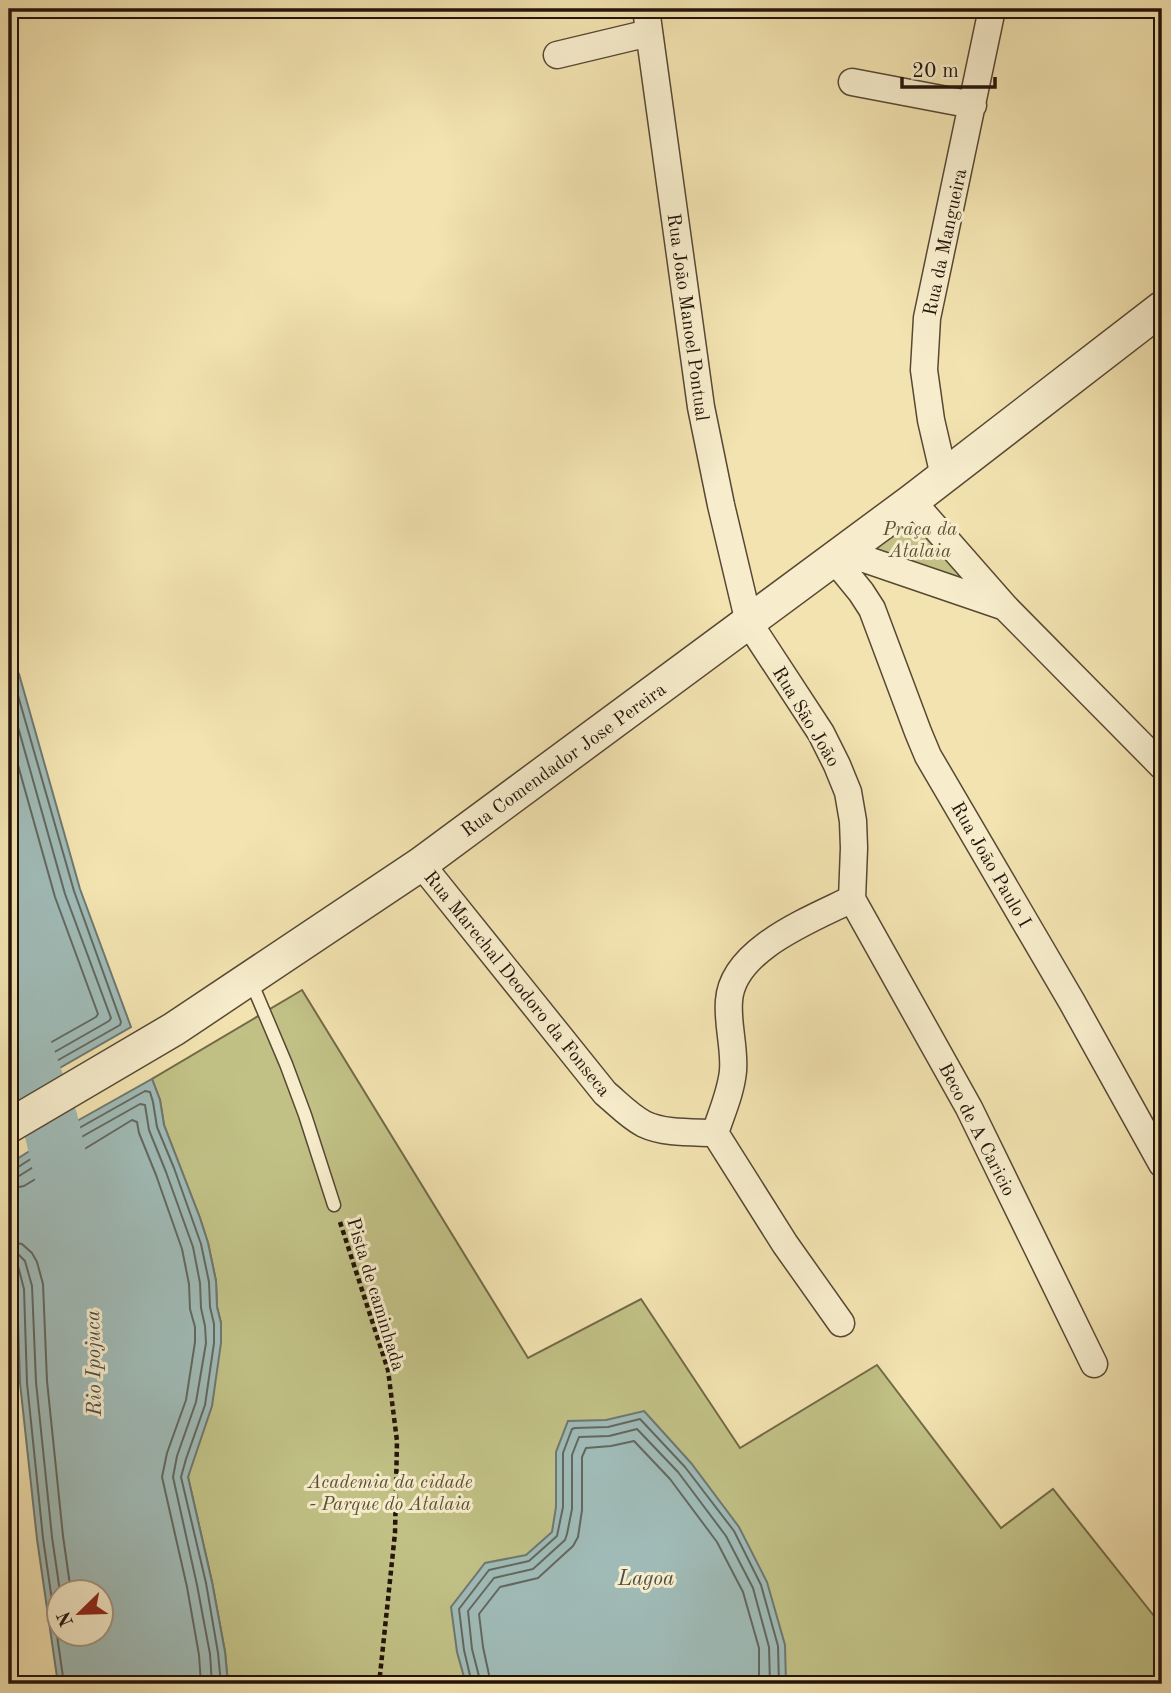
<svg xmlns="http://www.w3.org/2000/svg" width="1171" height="1693" font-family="'Old Standard TT',serif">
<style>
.green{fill:#c1c186;stroke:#726a48;stroke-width:2}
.water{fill:#a0bbb7;stroke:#6e7872;stroke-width:2;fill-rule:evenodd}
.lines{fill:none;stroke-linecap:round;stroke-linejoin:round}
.shore{stroke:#626860;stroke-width:2}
.river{stroke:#a0bbb7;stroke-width:56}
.service-casing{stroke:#584834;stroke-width:15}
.minor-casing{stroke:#584834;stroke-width:29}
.tertiary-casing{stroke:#584834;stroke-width:36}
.path{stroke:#24140a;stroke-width:4.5;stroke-dasharray:5 3.5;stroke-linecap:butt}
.service{stroke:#f7edcc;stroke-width:12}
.minor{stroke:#f7edcc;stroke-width:26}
.tertiary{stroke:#f7edcc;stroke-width:33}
.labels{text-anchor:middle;stroke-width:6;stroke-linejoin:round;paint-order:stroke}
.street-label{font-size:19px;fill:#24140a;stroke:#f7edcc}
.park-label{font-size:19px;font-style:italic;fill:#5b5135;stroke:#f7edcc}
.water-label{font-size:21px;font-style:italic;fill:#4f4e47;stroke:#f7edcc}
</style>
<rect width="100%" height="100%" fill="#f2e3b0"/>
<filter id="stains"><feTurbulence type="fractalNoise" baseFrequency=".00286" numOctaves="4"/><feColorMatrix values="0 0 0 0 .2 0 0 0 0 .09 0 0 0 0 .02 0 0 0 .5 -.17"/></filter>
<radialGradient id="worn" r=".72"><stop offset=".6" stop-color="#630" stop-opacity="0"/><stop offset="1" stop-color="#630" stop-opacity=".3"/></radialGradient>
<path class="green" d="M930 498 979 589 863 548Z
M302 990 528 1358 641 1299 740 1448 877 1365 1001 1528 1053 1489 1162 1626V1684H228L225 1652 212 1582 188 1477 221 1323 217 1307 216 1281 208 1243 200 1218 164 1125 160 1100 152 1079Z"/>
<path class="water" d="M9 661 19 674 80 889 131 1027 9 1097Z
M152 1079 160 1100 164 1125 200 1218 208 1243 216 1281 217 1307 221 1323V1343L212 1406 188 1477 212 1582 225 1652 228 1684H58L37 1539 20 1383 17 1289 9 1255V1164L77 1121ZM60 1592H102V1634H60Z
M644 1411 691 1463 739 1527 767 1582 785 1645 786 1684H466L457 1652 451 1607 485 1563 526 1555 552 1532 556 1507V1452L568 1421 606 1420Z"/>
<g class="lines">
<path class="shore" d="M9 672 13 678 74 891 121 1022 120 1025 9 1088
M9 695 65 894 111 1018 109 1021 9 1078
M9 733 55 897 98 1014 96 1017 9 1066
M9 1170 15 1169 81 1127 145 1091 150 1092 153 1102 157 1127 174 1168 201 1244 209 1282 210 1307 214 1324V1343L205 1405 186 1459 181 1477 206 1583 218 1653 221 1684
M9 1179 19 1176 85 1135 140 1104 145 1105 149 1130 166 1172 193 1247 200 1283 201 1308 205 1326 206 1343 196 1402 177 1456 173 1477 197 1585 210 1654 212 1684
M9 1189 24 1186 132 1120 137 1122 139 1133 156 1175 182 1249 189 1284 190 1309 195 1327V1342L186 1400 167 1453 162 1477 187 1587 199 1655 201 1684
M9 1242 22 1244 32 1253 37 1262 43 1284 47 1381 63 1536 71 1592
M9 1253 18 1254 25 1261 32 1286 36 1382 52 1537 60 1592
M9 1262H14L18 1266 24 1289 27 1383 43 1538 64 1684
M472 1684 464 1650 459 1609 489 1570 529 1561 557 1536 563 1507V1453L572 1429 575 1428 608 1427 640 1419 685 1467 734 1531 761 1585 778 1646 779 1684
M481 1684 472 1649 468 1611 494 1578 533 1569 565 1540 567 1534 572 1509V1455L579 1437 609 1436 637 1429 678 1472 726 1536 753 1588 769 1647 770 1684
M491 1684 483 1647 479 1614 500 1587 538 1578 573 1546 578 1537 582 1510V1457L586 1448 611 1446 634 1441 670 1479 717 1542 743 1592 759 1648V1684"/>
<path class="river" d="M9 1007 50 1121 71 1211"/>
<defs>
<path id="service" d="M250 979 286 1064 305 1115 334 1205"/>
<path id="minor" d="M646 9 701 407 721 505 749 623 821 733 837 765 848 792 853 821 854 848 852 899
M557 55 649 33
M852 82 973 105
M944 476 931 420 924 370 927 318 992 9
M912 501 1006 608 1162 766
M844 552 1005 607
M834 559 861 592 872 609 918 732 928 756 1072 1002 1162 1164
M421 864 605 1093C617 1103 629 1116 644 1124 665 1134 693 1132 715 1133L785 1244 841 1323
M852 899 969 1108 1094 1364
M715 1133C722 1112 731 1092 733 1071 735 1048 727 1024 729 1001 732 949 812 919 852 899"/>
<path id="tertiary" d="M9 1126 174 1029 421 864 912 501 1162 308"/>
</defs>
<use href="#service" class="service-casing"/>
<use href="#minor" class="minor-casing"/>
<use href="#tertiary" class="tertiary-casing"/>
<path class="path" d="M340 1222 388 1370 397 1441 395 1533 380 1675 381 1684"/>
<use href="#service" class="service"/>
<use href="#minor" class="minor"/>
<use href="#tertiary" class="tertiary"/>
</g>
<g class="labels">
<g class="street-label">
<text transform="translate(944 242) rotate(-78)" y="7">Rua da Mangueira</text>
<text transform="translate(689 317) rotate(82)" y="7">Rua João Manoel Pontual</text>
<text transform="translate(807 716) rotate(59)" y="7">Rua São João</text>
<text transform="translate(563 759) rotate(-36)" y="7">Rua Comendador Jose Pereira</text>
<text transform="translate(992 864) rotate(60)" y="7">Rua João Paulo I</text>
<text transform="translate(518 983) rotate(51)" y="7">Rua Marechal Deodoro da Fonseca</text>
<text transform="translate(978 1129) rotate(63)" y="7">Beco de A Caricio</text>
<text transform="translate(377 1294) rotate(73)" y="7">Pista de caminhada</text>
</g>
<g class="park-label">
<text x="920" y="535">Praça da<tspan x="920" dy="22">Atalaia</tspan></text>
<text x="390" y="1488">Academia da cidade<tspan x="390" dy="22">- Parque do Atalaia</tspan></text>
</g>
<g class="water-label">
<text transform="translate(93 1363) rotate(-91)" y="7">Rio Ipojuca</text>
<text x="646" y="1585">Lagoa</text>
</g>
</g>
<rect width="1171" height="1693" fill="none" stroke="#f2e3b0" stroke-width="35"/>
<rect x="10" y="10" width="1150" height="1672" fill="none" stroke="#24140a" stroke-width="3.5"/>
<rect x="18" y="18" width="1136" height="1658" fill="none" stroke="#24140a" stroke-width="2"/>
<g transform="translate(80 1613) rotate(247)"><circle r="33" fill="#f7edcc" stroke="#a3967e" stroke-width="2"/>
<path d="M0-5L12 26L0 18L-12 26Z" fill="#8f2418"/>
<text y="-10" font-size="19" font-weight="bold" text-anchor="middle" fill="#24140a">N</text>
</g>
<path d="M902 77v10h93v-10" fill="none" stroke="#24140a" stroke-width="3.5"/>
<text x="912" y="77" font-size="21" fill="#24140a" stroke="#f7edcc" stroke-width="5" paint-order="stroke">20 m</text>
<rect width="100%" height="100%" filter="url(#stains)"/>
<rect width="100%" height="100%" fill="url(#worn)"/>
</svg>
